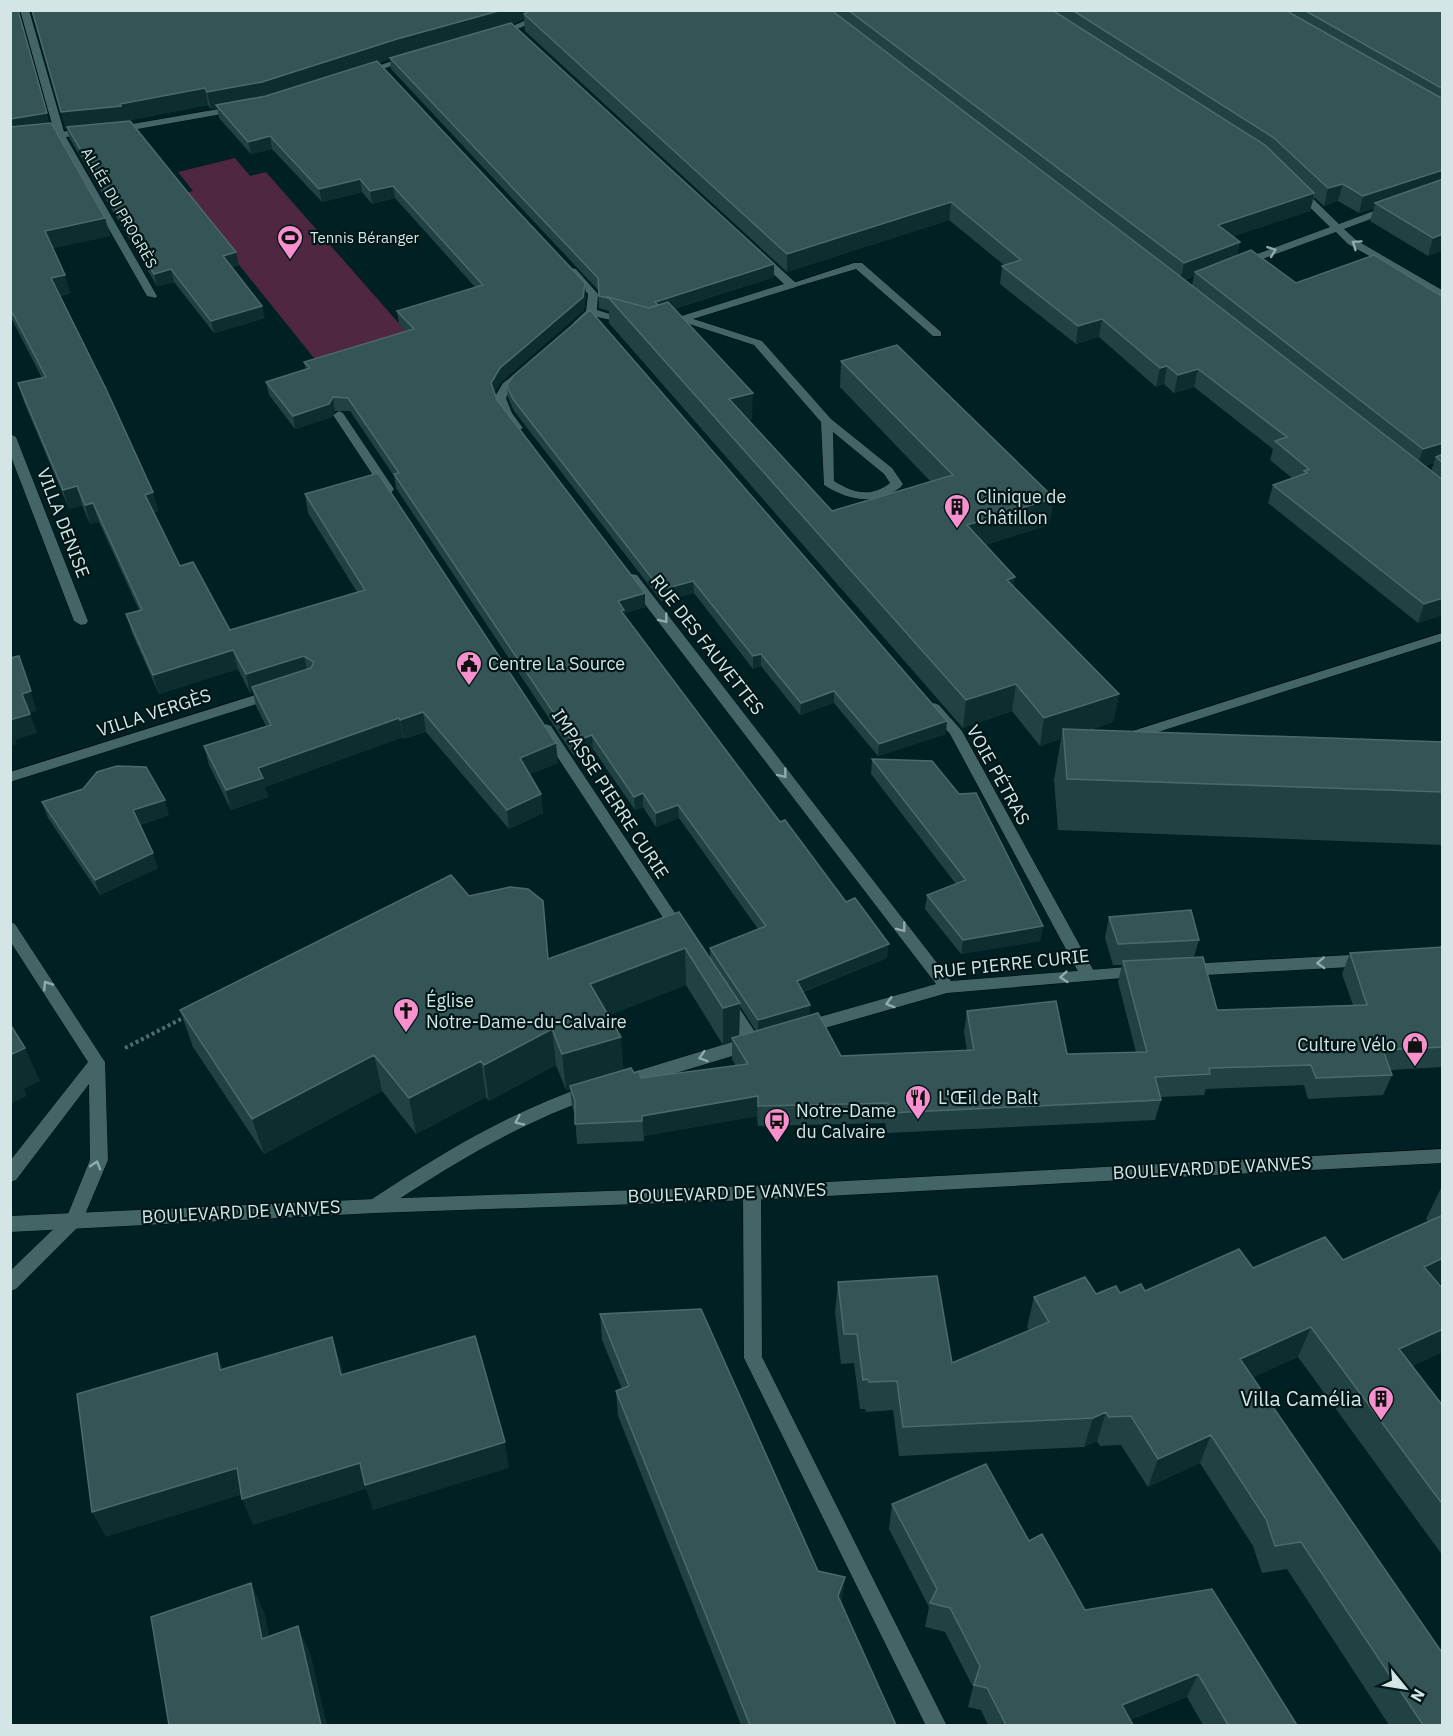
<svg xmlns="http://www.w3.org/2000/svg" width="1453" height="1736" font-family="'IBM Plex Sans',sans-serif">
<style>
.green{fill:#502740}
.lines{fill:none;stroke-linecap:round;stroke-linejoin:round}
.service-casing{stroke:#00090b;stroke-width:1}
.minor-casing{stroke:#00090b;stroke-width:1}
.tertiary-casing{stroke:#00090b;stroke-width:1}
.secondary-casing{stroke:#00090b;stroke-width:1}
.path{stroke:#516c6e;stroke-width:4;stroke-dasharray:3 3;stroke-linecap:butt}
.service{fill:#436566;fill-rule:evenodd}
.minor{fill:#436566;fill-rule:evenodd}
.tertiary{fill:#436566;fill-rule:evenodd}
.secondary{fill:#436566;fill-rule:evenodd}
.wall{fill:#214243;fill-rule:evenodd}
.shaded-wall{fill:#0c2e2f}
.building{fill:#345455;stroke:#4d6a6b;stroke-width:1.5}
.oneway{stroke:#92abac}
.labels{text-anchor:middle;stroke-width:4.5;stroke-linejoin:round;paint-order:stroke}
.far-street-label{font-size:15px;fill:#d3e5e5;stroke:#001718}
.far-poi-label{font-size:15px;fill:#d3e5e5;stroke:#001718;text-anchor:start}
.poi-label{font-size:18px;fill:#d3e5e5;stroke:#001718;text-anchor:start}
.street-label{font-size:18px;fill:#d3e5e5;stroke:#001718}
.near-poi-label{font-size:21px;fill:#d3e5e5;stroke:#001718;text-anchor:end}
</style>
<rect width="100%" height="100%" fill="#002123"/>
<path class="green" d="M235 158 250 176 266 172 410 336 318 363 182 194 193 191 178 172Z"/>
<g class="lines">
<defs>
<path id="service" d="M20 10H29L65 135 63 137 55 135Z
M854 263H862L941 332V336H933L856 269 792 288 787 285Z
M684 316 762 341 831 419 892 468 903 484 901 487C876 506 849 501 824 485L821 422 754 345 680 321V317ZM833 432 884 474 890 483C871 498 853 493 834 481Z
M1442 633V641L1133 740 1128 742 1121 737 1123 734Z
M934 703 939 705 962 731 1096 975 1094 979H1082L950 734 927 708Z
M752 1186 758 1188 761 1193 762 1357 947 1726H926L744 1358 743 1193 746 1188Z"/>
<path id="minor" d="M549 10H562L501 36 494 34Z
M406 56 414 58 366 75 358 73Z
M236 106 241 109 239 111 115 133 110 130 115 127Z
M88 129 93 132 91 134 66 137 157 296 156 298 147 296 57 138 10 143V137Z
M1294 188H1302L1339 224 1387 206H1395V210L1344 229 1356 240 1442 290V297L1348 244 1336 232 1246 265H1238V261L1330 227 1294 192Z
M755 253H763L796 283V287L667 327H659V323L784 284 755 257Z
M572 268 576 269 598 294 597 310 633 321V325L593 316 581 327H573V323L586 311 588 294 567 271Z
M524 367 530 370 512 387 506 398 512 413 523 428 517 432 513 430 500 413 494 398 503 383Z
M339 411 343 413 394 489 392 492H384L382 489 333 415Z
M10 434 16 437 88 621 86 624 81 625 74 621 10 454Z
M632 574 637 575 951 981 1140 966 1146 968 1148 972 1146 976 947 993 804 1034 798 1033 796 1028 798 1023 936 984 627 581 626 578 627 575Z
M274 689 279 691 281 694 279 697 10 782V772Z
M546 724 551 726 685 928 688 932 685 936H675L539 729Z
M10 922 15 924 105 1062 108 1160 81 1224 75 1227 69 1224 66 1219 90 1160 89 1084 16 1180 10 1182V1161L88 1062 10 941Z
M1368 954 1374 956 1376 960 1374 964 1368 966 1188 976 1182 974 1180 970 1182 966 1188 964Z
M730 1001 736 1003 759 1038 761 1043 759 1048 623 1089 617 1087 615 1082 617 1077 742 1039 722 1007 724 1003Z
M589 1085 595 1087 597 1092 595 1097C517 1124 449 1166 381 1211L375 1213 369 1211 366 1206 369 1201C439 1155 509 1112 589 1085Z"/>
<path id="tertiary" d="M75 1211 81 1214 84 1219 81 1224 16 1289 10 1291V1271L69 1214Z"/>
<path id="secondary" d="M1442 1149V1163L752 1200 375 1213 10 1232V1216L375 1199 752 1186Z"/>
</defs>
<use href="#service" class="service-casing"/>
<use href="#minor" class="minor-casing"/>
<use href="#tertiary" class="tertiary-casing"/>
<use href="#secondary" class="secondary-casing"/>
<path class="path" d="M125 1048 185 1017"/>
<use href="#service" class="service"/>
<use href="#minor" class="minor"/>
<use href="#tertiary" class="tertiary"/>
<use href="#secondary" class="secondary"/>
</g>
<path class="wall" d="M10 10H18L49 123 105 218 110 236 53 248 70 293 60 296 153 492 158 511 154 512 180 566 230 630 357 592 308 513 305 494 558 763 530 774 541 794 543 813 509 829 426 732 404 739 403 737 265 787 268 797 231 810 209 765 204 746 266 726 256 706 253 692 250 693 238 669 159 694 132 633 126 614 139 610 99 522 90 524 82 505 69 509 24 402 18 383 42 378 10 316Z
M31 10H1443V250L1428 256 1370 221 1374 208 1359 213 1338 201 1324 206 1314 197 1310 211 1233 236 1240 242 1237 255 1296 283 1443 297V615L1418 623 1268 503 1273 485 1292 478 1270 460 1273 449 1194 387 1174 393 1164 384 1156 387 1099 337 1076 344 1000 284 1002 266 1004 265 949 220 787 272 525 31 524 19 513 24 774 264V277L674 309 752 419 749 420 832 511 931 482 840 387 841 361 1054 498 1049 525 985 545 1015 577 1013 586 1119 694 1113 722 1090 730 1443 742V845L1058 830 1054 780 1061 739 1040 746 1012 711 963 728 609 323V311L599 308 598 290 391 69 390 59 378 63 586 296 584 310 501 382 494 393 497 400 645 593V607L625 613V615L780 822 887 958 803 992 810 1005 809 1016 841 1056 967 1051 964 1032 967 1011 1067 1054 1136 1052 1118 982 1122 965H1113L1105 938 1109 917 1199 940 1194 957 1217 1010 1353 1005 1342 974 1350 953 1443 947V1067L1390 1070 1392 1075 1383 1095 1308 1099 1304 1085 1206 1089 1204 1095 1160 1097 1161 1100 1155 1120 887 1133 885 1123 758 1126 757 1116 644 1136V1141L577 1144 575 1115 572 1106 570 1089 566 1090 556 1065 489 1101 486 1097 416 1134 382 1091 264 1154 193 1047 180 1010 469 896 549 959 679 912 710 959V948L758 929 679 818 656 827 643 807 635 810 593 749 574 756 396 488 394 476 350 411H335L332 417 295 429 269 395 266 382 306 370 304 362 406 332 399 324 397 311 475 287 395 198 372 204 362 192 322 202 272 149 251 154 219 118 217 108 211 109 208 105 125 121 239 265 232 267 265 318 214 333 174 282 157 286 70 139 67 129H66ZM1194 276 1192 285 1185 280ZM1434 463 1431 471 1424 466ZM686 985 723 1045 732 1042V1059L736 1066 641 1078 634 1073 623 1070 609 1015ZM740 1006 756 1031 739 1036Z
M507 386 946 734 878 756 834 703 800 715 761 666 753 669 694 593 662 602 514 411 508 398Z
M872 759 959 794 1043 926 1040 941 961 954 925 909 927 895 956 884 871 774Z
M42 802 169 815 140 825 158 868 100 895 48 818Z
M1441 1188H1443V1281L1438 1284 1443 1289V1352L1412 1366 1443 1406V1556L1298 1357 1252 1377 1443 1725H1389L1287 1569 1262 1573 1253 1546 1200 1463 1148 1487 1121 1445 1100 1446 1097 1441 1084 1447 899 1456 893 1410 866 1412 865 1409H860L854 1363 841 1364 835 1312 838 1282 952 1363 1029 1330 1027 1328 1034 1297 1145 1291 1253 1268 1343 1260 1428 1221 1426 1219Z
M600 1314 818 1571 845 1577 841 1603 896 1725H741L618 1416 616 1391 622 1389 602 1340Z
M892 1504 1029 1541 1085 1610 1297 1725H1203L1187 1697 1130 1720 1133 1725H988L981 1710 968 1707 973 1687 945 1632 925 1627 929 1607 889 1529Z"/>
<path class="shaded-wall" d="M502 10H543L524 14V19L511 25 399 56 265 99 216 105 217 108 211 109 207 92Z
M205 88 208 105 125 121 67 127V129H66L61 112 120 104Z
M47 113 51 131 10 137V119Z
M270 136 272 149 251 154 248 142Z
M1443 170V185L1375 203 1374 208 1359 213 1363 196Z
M360 179 362 192 322 202 319 189Z
M1343 184 1338 201 1324 206 1328 188Z
M393 186 395 198 372 204 370 191Z
M1314 193 1310 211 1214 243 1218 225Z
M951 202 949 220 787 272V254Z
M105 218 110 236 50 249 45 231Z
M1443 234V250L1428 256 1433 238Z
M1240 242 1236 260 1195 272 1194 276 1180 281 1184 263Z
M236 252 239 265 226 268 223 256Z
M774 264V277L660 313 655 302Z
M171 269 174 282 157 286 154 274Z
M65 275 70 293 56 296 51 278Z
M585 283 586 296 584 310 501 382 492 397 491 383 500 368Z
M262 306 265 318 214 333 211 321Z
M1102 319 1099 337 1076 344 1078 326Z
M1167 366 1164 384 1156 387 1160 368Z
M1198 369 1194 387 1174 393 1178 375Z
M753 393 752 419 729 426V399Z
M333 397 335 411 332 417 295 429 293 416Z
M1443 443V460L1436 457 1434 463 1417 467 1423 449Z
M77 486 82 505 69 509 63 490Z
M153 492 158 511 150 513 145 495Z
M1054 498 1049 525 964 552 967 525Z
M93 503 99 522 90 524 85 505Z
M1015 577 1011 604 1007 580Z
M693 581 694 593 662 602 661 590Z
M645 593V607L625 613V623L618 601Z
M1443 598V615L1418 623 1424 604Z
M233 650 238 669 159 694 153 675Z
M761 654V666L753 669V656Z
M19 656 37 711 29 713 22 694Z
M304 656 308 675 252 687 253 692 250 693 246 674Z
M1016 684 1012 711 963 728 966 700Z
M834 691V703L800 715 801 703Z
M1119 694 1113 722 1063 738V729L1061 739 1040 746 1044 718Z
M423 712 426 732 404 739 400 720Z
M30 714 37 733 15 740 10 727V720Z
M399 718 403 737 265 787 268 797 231 810 226 790 258 768Z
M947 721 946 734 878 756 879 744Z
M10 727 17 744 10 746Z
M592 735 593 749 574 756 573 742Z
M556 743 558 763 522 777 520 758Z
M643 793V807L635 810 634 797Z
M541 794 543 813 509 829 507 810Z
M165 800 169 815 138 825 133 810Z
M678 805 679 818 656 827V813Z
M153 853 158 868 100 895 95 880Z
M1043 926 1040 941 961 954 963 940Z
M889 944 887 958 796 994 797 981Z
M685 948 686 985 593 1021 590 984Z
M740 1003 739 1040 732 1038V1042L723 1045V1008Z
M810 1005 809 1019 758 1033V1020Z
M552 1029 556 1065 489 1101 484 1065Z
M621 1037 624 1073 570 1086V1089L566 1090 562 1054Z
M25 1048 40 1081 24 1089 27 1096 10 1104V1055Z
M374 1055 382 1091 264 1154 252 1119Z
M481 1061 486 1097 416 1134 409 1098Z
M758 1096 757 1116 644 1136V1141L642 1116Z
M1443 1258V1281L1409 1297 1424 1267Z
M1311 1327 1298 1357 1228 1389 1240 1359Z
M1443 1329V1352L1384 1379 1399 1349Z
M332 1337 341 1364 349 1402 341 1375Z
M217 1353 227 1380 220 1370Z
M1106 1412 1097 1441 1084 1447 1093 1418Z
M1211 1435 1200 1463 1148 1487 1158 1459Z
M505 1442 509 1468 373 1510 366 1489 253 1525 242 1499 360 1463Z
M237 1468 247 1493 106 1537 92 1512Z
M845 1577 842 1600 836 1618 838 1596Z
M251 1583 265 1614 275 1669 262 1639Z
M298 1626 311 1656 327 1725H321Z
M1198 1674 1187 1697 1117 1725 1122 1705Z"/>
<path class="building" d="M10 10H18L47 113 10 119Z
M32 10H502L397 39 262 82 207 92 205 88 120 104 121 106 61 112Z
M531 10H831L1177 274 1443 480V598L1424 604 1273 485 1307 473 1304 471 1309 469 1275 441 1287 437 1198 369 1178 375 1167 366 1160 368 1102 319 1078 326 1002 266 1021 260 951 202 787 254 524 14Z
M848 10H1052L1265 145 1314 193 1218 225 1240 242 1184 263Z
M1072 10H1285L1443 99V170L1363 196 1343 184 1328 188 1274 138Z
M1304 10H1443V89Z
M511 23 774 264 655 302 658 305 649 308 608 297V298L599 296 598 278 390 58Z
M377 61 585 283 583 297 500 368 491 383 497 400 645 593 618 601 624 610 621 611 780 822 785 820 846 902 855 898 889 944 797 981 810 1005 758 1020 710 948 766 926 678 805 656 813 643 793 634 797 592 735 573 742 394 474 399 473 348 398 333 397 329 404 293 416 266 382 310 368 304 362 414 329 397 311 483 285 393 186 370 191 360 179 319 189 270 136 248 142 216 105 266 96Z
M130 121 236 252 223 256 262 306 211 321 171 269 154 274 67 127Z
M51 123 105 218 45 231 65 275 51 278 106 389 153 492 145 495 180 566 193 562 230 630 365 590 305 494 378 473 556 743 520 758 541 794 507 810 423 712 400 720 399 718 258 768 263 778 226 790 204 746 271 725 252 687 311 668 314 662 304 656 246 674 233 650 153 675 126 614 142 610 93 503 85 505 77 486 63 490 18 383 46 377 10 308V127Z
M1443 179V234L1433 238 1375 203Z
M1251 250 1296 283 1374 255 1443 297V443L1423 449 1195 272Z
M608 297 649 308 668 302 753 393 729 399 832 511 953 475 841 361 897 345 1054 498 967 525 1015 577 1007 580 1119 694 1044 718 1016 684 966 700Z
M590 310 947 721 879 744 834 691 801 703 761 654 753 656 693 581 661 590 513 399 507 386 513 376Z
M1443 454V463L1436 457Z
M19 656 31 691 22 694 30 714 10 720V658Z
M1063 729 1443 742V792L1067 779Z
M872 759 932 761 959 794 976 793 1043 926 963 940 927 895 966 880Z
M117 766 146 767 165 800 133 810 153 853 95 880 42 802 83 789 97 772Z
M451 875 469 896 510 887 528 889 543 901 548 959 679 912 740 1003 723 1008 685 948 590 984 621 1037 562 1054 552 1029 484 1065 481 1061 409 1098 374 1055 252 1119 180 1010Z
M1191 910 1199 940 1118 944 1109 917Z
M1443 947V1047L1383 1050 1392 1075 1316 1078 1311 1065 1209 1068 1210 1074 1155 1077 1161 1100 889 1113 888 1103 758 1106V1096L642 1116V1121L575 1124V1101L570 1086 631 1068 634 1073 639 1071 641 1078 748 1064 732 1038 818 1013 841 1056 974 1050 967 1011 1056 1001 1067 1054 1147 1052 1123 961 1203 957 1217 1010 1367 1005 1350 953Z
M10 1024 25 1048 10 1055Z
M1443 1215V1258L1424 1267 1443 1289V1329L1399 1349 1443 1406V1505L1311 1327 1240 1359 1443 1654V1725H1423L1301 1542 1275 1546 1266 1519 1211 1435 1158 1459 1131 1416 1109 1417 1106 1412 1093 1418 903 1427 897 1381 869 1382 868 1379 863 1380 857 1334H844L838 1282 937 1276 952 1363 1049 1322 1034 1297 1085 1277 1096 1294 1116 1286 1120 1293 1141 1284 1145 1291 1239 1249 1253 1268 1325 1237 1343 1260Z
M701 1309 818 1571 845 1577 838 1596 896 1725H750L616 1391 629 1386 600 1314Z
M475 1336 505 1442 365 1485 360 1463 242 1499 237 1468 92 1512 77 1394 217 1353 220 1370 332 1337 341 1375Z
M986 1464 1029 1541 1042 1534 1085 1610 1212 1589 1297 1725H1228L1198 1674 1122 1705 1133 1725H1006L987 1688 974 1685 980 1666 950 1608 930 1603 937 1589 892 1504Z
M251 1583 262 1639 298 1626 321 1725H169L151 1617Z"/>
<defs><path id="oneway-chevron" d="M-2-3.5L2.5 0L-2 3.5" fill="none" stroke-width="1.6" stroke-linecap="round" stroke-linejoin="round" transform="scale(1.5)"/></defs>
<g class="oneway">
<use href="#oneway-chevron" transform="translate(1356 244) rotate(-146)"/>
<use href="#oneway-chevron" transform="translate(1272 251) rotate(-21)"/>
<use href="#oneway-chevron" transform="translate(664 619) rotate(52)"/>
<use href="#oneway-chevron" transform="translate(783 774) rotate(52)"/>
<use href="#oneway-chevron" transform="translate(902 928) rotate(52)"/>
<use href="#oneway-chevron" transform="translate(1321 963) rotate(177)"/>
<use href="#oneway-chevron" transform="translate(1064 977) rotate(175)"/>
<use href="#oneway-chevron" transform="translate(47 985) rotate(-123)"/>
<use href="#oneway-chevron" transform="translate(890 1003) rotate(164)"/>
<use href="#oneway-chevron" transform="translate(703 1057) rotate(163)"/>
<use href="#oneway-chevron" transform="translate(519 1121) rotate(155)"/>
<use href="#oneway-chevron" transform="translate(96 1165) rotate(-73)"/>
</g>
<defs>
<symbol id="stadium-pin" viewBox="-11 -11 22 30"><path d="M0 17L-7.5 6A9.5 9.5 0 1 1 7.5 6Z" fill="#f790cd" stroke="#001718"/><path d="M0-5a6.5 5 0 1 0 0 10a6.5 5 0 1 0 0-10ZM-3.5-1.8h7v3.6h-7Z" fill="#111"/></symbol>
<symbol id="building-pin" viewBox="-11 -11 22 30"><path d="M0 17L-7.5 6A9.5 9.5 0 1 1 7.5 6Z" fill="#f790cd" stroke="#001718"/><path d="M-4-6H4V6H1V3H-1V6H-4ZM-2.5-4.3h1.7v1.8h-1.7ZM.8-4.3h1.7v1.8H.8ZM-2.5-1h1.7V.8h-1.7ZM.8-1h1.7V.8H.8Z" fill="#111"/></symbol>
<symbol id="civic-pin" viewBox="-11 -11 22 30"><path d="M0 17L-7.5 6A9.5 9.5 0 1 1 7.5 6Z" fill="#f790cd" stroke="#001718"/><path d="M-.6-6.5H3V-4.5H.6V-3L4-1V1h2V6H-6V1h2V-1L-.6-3ZM-1.2 2.5V6h2.4V2.5Z" fill="#111"/></symbol>
<symbol id="church-pin" viewBox="-11 -11 22 30"><path d="M0 17L-7.5 6A9.5 9.5 0 1 1 7.5 6Z" fill="#f790cd" stroke="#001718"/><path d="M-1.2-6h2.4v3.5h3.3v2.4h-3.3V6h-2.4V-.1h-3.3v-2.4h3.3Z" fill="#111"/></symbol>
<symbol id="shop-pin" viewBox="-11 -11 22 30"><path d="M0 17L-7.5 6A9.5 9.5 0 1 1 7.5 6Z" fill="#f790cd" stroke="#001718"/><path d="M-5-2.5h2.3a2.7 3.5 0 0 1 5.4 0H5L5.5 6h-11ZM-1.5-2.5h3a1.5 2.3 0 0 0-3 0Z" fill="#111"/></symbol>
<symbol id="restaurant-pin" viewBox="-11 -11 22 30"><path d="M0 17L-7.5 6A9.5 9.5 0 1 1 7.5 6Z" fill="#f790cd" stroke="#001718"/><path d="M-5-6h1v4h1v-4h1v4h1v-4h1v5L-1.5 .5V6h-2V.5L-5-1ZM5-6V6H3V1.5H1.5Q1.5-4 5-6Z" fill="#111"/></symbol>
<symbol id="bus-pin" viewBox="-11 -11 22 30"><path d="M0 17L-7.5 6A9.5 9.5 0 1 1 7.5 6Z" fill="#f790cd" stroke="#001718"/><path d="M-5-6H5V4H4V6H2V4H-2V6H-4V4H-5ZM-3.5-4V0h7V-4ZM-3.5 1.2v1.5H-2V1.2ZM2 1.2v1.5H3.5V1.2Z" fill="#111"/></symbol>
</defs>
<g fill-rule="evenodd">
<use href="#stadium-pin" x="275" y="223" width="30" height="40"/>
<use href="#building-pin" x="942" y="492" width="30" height="40"/>
<use href="#civic-pin" x="454" y="649" width="30" height="40"/>
<use href="#church-pin" x="391" y="996" width="30" height="40"/>
<use href="#shop-pin" x="1400" y="1030" width="30" height="40"/>
<use href="#restaurant-pin" x="903" y="1083" width="30" height="40"/>
<use href="#bus-pin" x="762" y="1106" width="30" height="40"/>
<use href="#building-pin" x="1366" y="1384" width="30" height="40"/>
</g>
<g class="labels">
<g class="far-street-label">
<text transform="translate(119 208) rotate(60)" y="5">ALLÉE DU PROGRÈS</text>
</g>
<g class="far-poi-label">
<text x="310" y="243">Tennis Béranger</text>
</g>
<g class="poi-label">
<text x="976" y="503">Clinique de<tspan x="976" dy="21">Châtillon</tspan></text>
<text x="488" y="670">Centre La Source</text>
<text x="426" y="1007">Église<tspan x="426" dy="21">Notre-Dame-du-Calvaire</tspan></text>
<text x="1396" y="1051" text-anchor="end">Culture Vélo</text>
<text x="938" y="1104">L'Œil de Balt</text>
<text x="796" y="1117">Notre-Dame<tspan x="796" dy="21">du Calvaire</tspan></text>
</g>
<g class="street-label">
<text transform="translate(63 523) rotate(69)" y="6">VILLA DENISE</text>
<text transform="translate(707 645) rotate(52)" y="6">RUE DES FAUVETTES</text>
<text transform="translate(154 713) rotate(-18)" y="6">VILLA VERGÈS</text>
<text transform="translate(998 775) rotate(61)" y="6">VOIE PÉTRAS</text>
<text transform="translate(610 794) rotate(57)" y="6">IMPASSE PIERRE CURIE</text>
<text transform="translate(1011 964) rotate(-6)" y="6">RUE PIERRE CURIE</text>
<text transform="translate(1212 1168) rotate(-3)" y="6">BOULEVARD DE VANVES</text>
<text transform="translate(727 1193) rotate(-2)" y="6">BOULEVARD DE VANVES</text>
<text transform="translate(241 1212) rotate(-3)" y="6">BOULEVARD DE VANVES</text>
</g>
<g class="near-poi-label">
<text x="1362" y="1406">Villa Camélia</text>
</g>
</g>
<rect width="1453" height="1736" fill="none" stroke="#d3e5e5" stroke-width="24"/>
<g transform="translate(1405 1688) rotate(120)" stroke="#001718" stroke-width="4.5" paint-order="stroke">
<path d="M0-4.5L10 22L0 15L-10 22Z" fill="#d3e5e5"/>
<text y="-9" font-size="16" font-weight="bold" text-anchor="middle" fill="#d3e5e5">N</text>
</g>
</svg>
